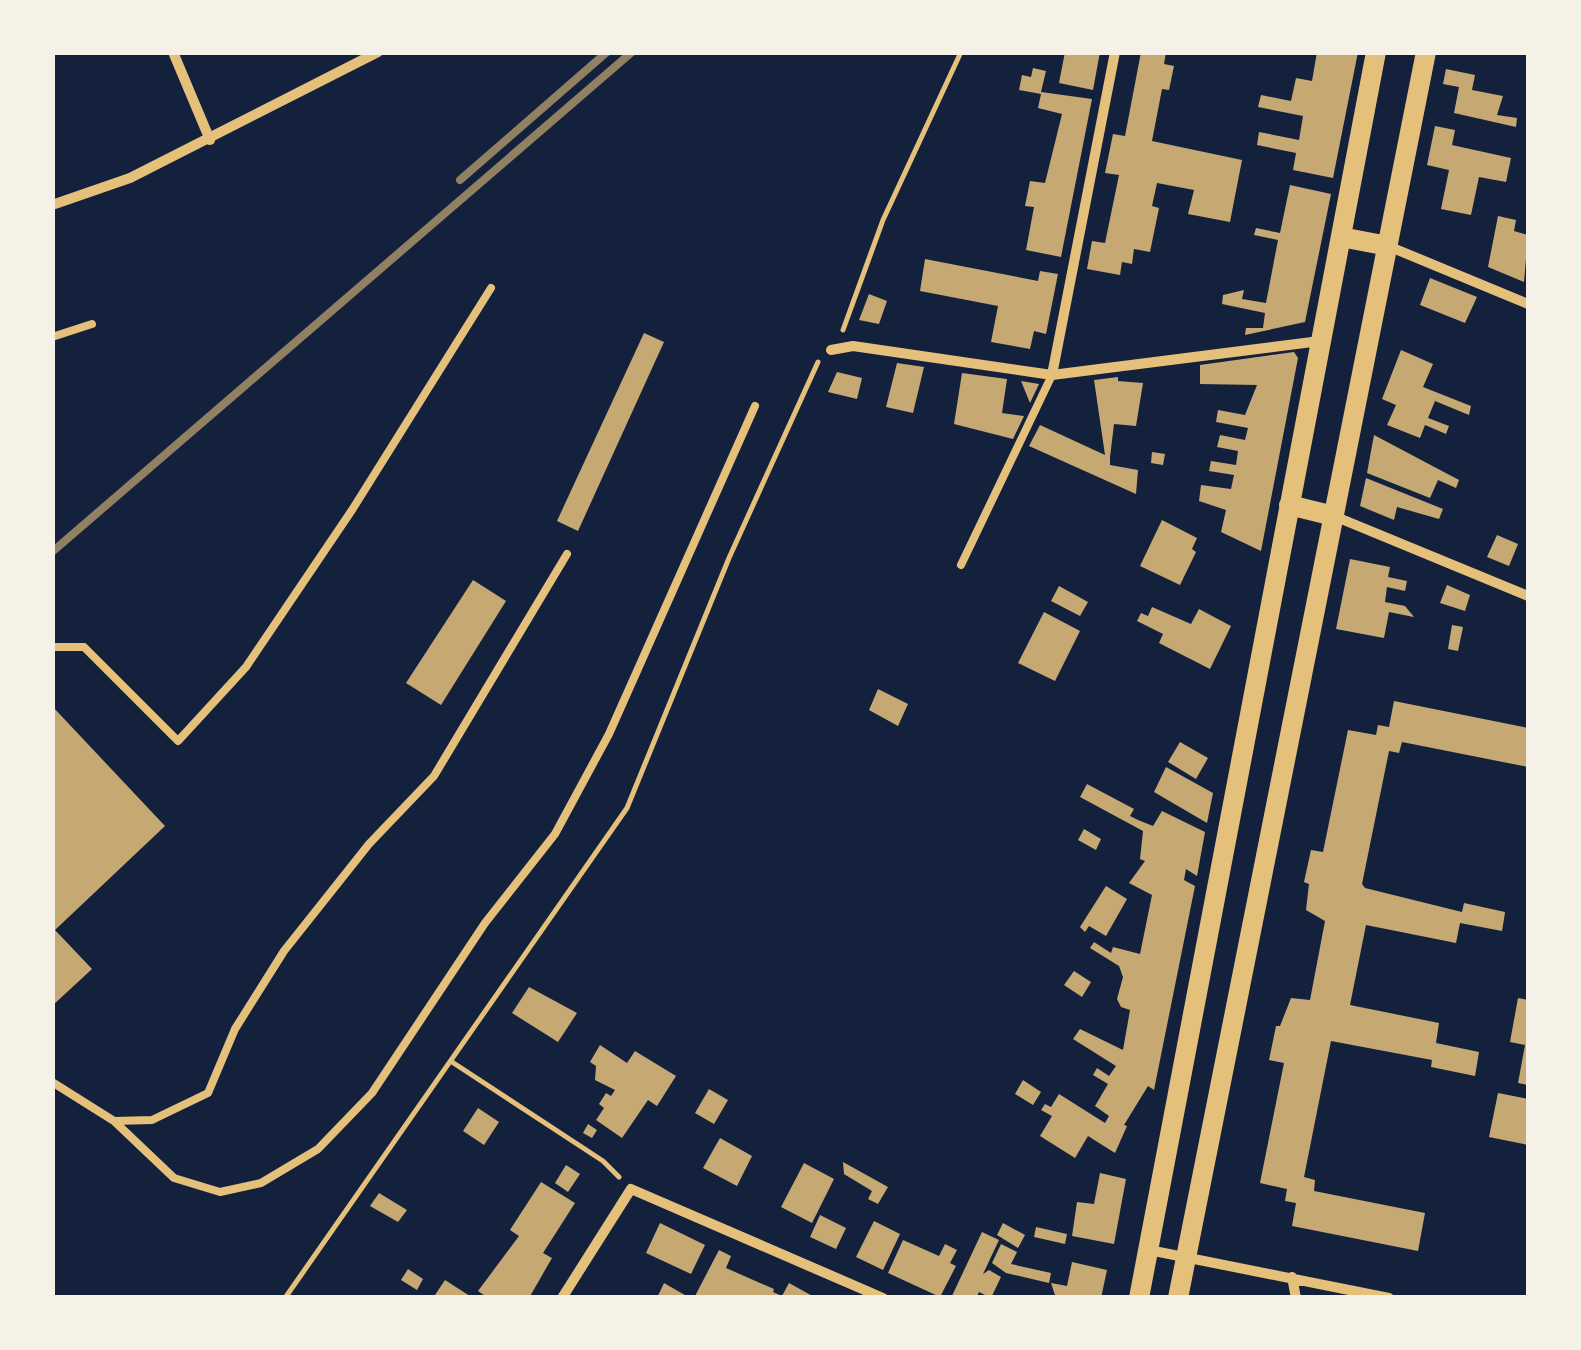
<svg xmlns="http://www.w3.org/2000/svg" width="1581" height="1350" font-family="'Work Sans',sans-serif">
<style>
.building{fill:#c6a872}
.lines{fill:none;stroke-linecap:round;stroke-linejoin:round}
.path{stroke:#e5c07b;stroke-width:5}
.service{stroke:#e5c07b;stroke-width:8}
.minor{stroke:#e5c07b;stroke-width:10}
.secondary{stroke:#e5c07b;stroke-width:20}
.rail{stroke:#918062;stroke-width:8}
</style>
<rect width="100%" height="100%" fill="#14213d"/>
<path class="building" d="M1065 52H1100L1093 90 1059 83Z
M1141 52H1166L1164 64 1174 66 1169 90 1162 89 1152 141 1242 160 1230 222 1188 214 1194 190 1157 183 1152 206 1159 208 1150 252 1134 249 1132 264 1122 262 1120 275 1087 269 1092 241 1105 243 1119 175 1105 173 1113 134 1125 136Z
M1317 52H1358L1333 178 1293 170 1296 153 1257 145 1259 132 1299 140 1303 116 1258 107 1261 95 1291 101 1296 78 1312 81Z
M1033 68 1046 71 1041 92 1092 99 1061 257 1026 250 1034 207 1025 206 1030 181 1045 183 1062 114 1038 108 1041 94 1019 90 1022 75 1031 77Z
M1446 69 1475 75 1472 90 1503 96 1497 115 1517 118 1516 127 1454 113 1459 87 1443 84Z
M1435 126 1455 130 1452 145 1511 158 1506 182 1479 177 1471 215 1441 209 1449 170 1427 165Z
M1290 185 1331 194 1305 322 1245 335 1246 328H1263L1265 313 1222 304 1223 295 1244 290 1242 299 1266 303 1278 240 1254 235 1256 228 1280 233Z
M1498 216 1516 220 1514 231 1528 235 1524 282 1488 267Z
M925 259 1038 281 1040 271 1058 274 1046 334 1034 331 1030 349 991 342 998 306 920 291Z
M1430 278 1477 297 1465 323 1420 305Z
M869 294 887 301 879 324 859 320Z
M644 333 664 342 578 531 557 521Z
M1401 350 1433 364 1423 387 1471 406 1469 415 1435 401 1428 418 1449 426 1446 434 1425 425 1420 438 1387 425 1396 405 1382 399Z
M1294 352 1298 358 1261 551 1221 532 1226 510 1199 501 1201 485 1231 489 1234 475 1209 471 1211 461 1236 465 1238 451 1217 447 1220 435 1245 440 1248 428 1216 422 1218 410 1245 415 1257 385 1200 384V365Z
M897 363 924 367 913 413 886 407Z
M837 372 862 378 857 399 828 392Z
M962 373 1007 379 1002 413 1024 416 1013 439 954 424Z
M1118 377V381L1143 383 1136 426 1114 424 1110 457V465L1138 470 1136 494 1029 446 1040 425 1105 455 1094 380Z
M1021 381 1039 384 1030 403Z
M1374 435 1459 480 1456 488 1438 480 1430 498 1367 473Z
M1152 452 1165 454 1163 465 1151 463Z
M1366 478 1443 509 1439 519 1397 507 1394 520 1360 506Z
M1162 520 1197 538 1192 549 1196 552 1180 585 1140 566Z
M1497 535 1518 544 1509 566 1487 557Z
M1350 559 1390 567 1388 577 1407 581 1405 591 1387 587 1385 602 1405 606 1414 617 1389 612 1384 638 1336 629Z
M473 580 506 601 441 705 406 683Z
M1447 585 1470 595 1465 611 1440 603Z
M1059 586 1088 602 1080 616 1051 601Z
M1152 607 1191 624 1199 609 1231 626 1210 669 1159 643 1163 634 1137 621 1141 613 1148 616Z
M1044 612 1080 631 1055 681 1018 663Z
M1452 625 1463 627 1458 651 1448 649Z
M878 689 908 704 898 726 869 710Z
M1394 701 1528 728V767L1402 742 1399 753 1389 751 1362 884 1365 888 1462 912 1464 903 1505 912 1504 919 1502 931 1460 923 1456 943 1366 925 1350 1005 1439 1023 1436 1043 1479 1052 1475 1076 1431 1067 1432 1060 1331 1041 1304 1177 1315 1180 1314 1191 1425 1213 1418 1251 1292 1226 1296 1203 1285 1201 1287 1189 1260 1183 1284 1063 1269 1060 1276 1026H1280L1291 998 1310 1000 1325 921 1306 910 1309 884 1304 882 1311 850 1323 852 1348 730 1376 735 1378 725 1389 727Z
M52 706 165 826 55 930 92 969 52 1006Z
M1180 742 1208 758 1196 779 1168 762Z
M1166 767 1213 793 1207 823 1154 792Z
M1087 784 1134 809 1130 816 1138 820 1153 826 1162 811 1205 832 1197 876 1186 869 1184 880 1195 886 1154 1090 1148 1086 1124 1125 1127 1126 1115 1153 1088 1136 1075 1158 1040 1136 1052 1116 1041 1110 1045 1104 1051 1107 1059 1094 1105 1123 1109 1116 1095 1106 1108 1084 1093 1075 1097 1068 1109 1076 1116 1066 1073 1039 1080 1029 1123 1050 1130 1010 1121 1007 1117 999 1123 977 1119 966 1090 948 1094 942 1111 953 1113 947 1140 954 1152 895 1129 883 1145 861 1140 859 1143 831 1080 797Z
M1084 829 1101 839 1096 850 1078 840Z
M1106 886 1127 899 1106 936 1089 926 1085 932 1080 927Z
M1074 971 1091 982 1082 997 1064 985Z
M529 987 577 1013 558 1042 512 1013Z
M1518 998 1528 1000V1085L1518 1083 1525 1045 1510 1042Z
M600 1045 627 1063 635 1051 676 1076 657 1106 648 1100 622 1138 596 1120 604 1108 599 1104 606 1093 611 1096 615 1090 595 1080 596 1066 590 1062Z
M1023 1080 1041 1092 1033 1105 1015 1094Z
M709 1089 728 1100 714 1124 695 1113Z
M1498 1093 1528 1099V1145L1489 1137Z
M478 1108 499 1122 484 1145 463 1131Z
M588 1124 597 1130 592 1138 583 1133Z
M720 1138 752 1156 737 1186 703 1168Z
M843 1162 888 1187 878 1204 868 1199 872 1191 844 1174Z
M804 1163 834 1179 812 1223 781 1207Z
M566 1165 580 1174 568 1192 555 1183Z
M1100 1173 1126 1179 1114 1244 1072 1236 1077 1202 1094 1204Z
M541 1182 575 1203 543 1253 552 1258 529 1298H488L478 1291 519 1236 510 1230Z
M379 1193 407 1210 398 1222 370 1206Z
M820 1215 846 1228 836 1249 810 1237Z
M874 1221 900 1234 883 1270 856 1257Z
M660 1223 705 1245 691 1274 646 1253Z
M1003 1223 1025 1235 1018 1248 997 1235Z
M1036 1227 1067 1234 1065 1244 1034 1237Z
M982 1232 999 1240 983 1274 989 1270 1001 1277 991 1298 979 1292 976 1298H951Z
M903 1240 939 1256 945 1244 957 1250 950 1263 956 1266 940 1297 888 1273Z
M1001 1244 1017 1252 1011 1264 1051 1273 1049 1283 1006 1273 992 1263Z
M719 1250 731 1256 726 1268 774 1289 773 1292 782 1296 789 1283 816 1298H694Z
M1072 1262 1107 1270 1101 1298H1056L1051 1283 1067 1286Z
M408 1269 423 1279 417 1290 401 1280Z
M445 1280 473 1298H433Z
M664 1283 690 1298H657Z"/>
<g class="lines">
<path class="path" d="M843 330 883 220 961 52
M452 1062 603 1161 619 1177
M285 1298 627 808 729 558 818 362"/>
<path class="service" d="M52 337 92 324
M961 565 1052 375
M52 647H84L178 741 246 667 352 510 491 288
M52 1082 114 1121 152 1120 208 1093 235 1029 284 951 369 844 434 776 567 554
M114 1121 174 1178 220 1192 261 1183 318 1149 372 1093 485 923 555 834 609 734 755 406"/>
<path class="minor" d="M173 52 210 140
M52 205 130 178 378 52
M1388 246 1528 304
M831 350 853 346 1052 375 1320 341
M1052 375 1115 52
M1334 516 1528 596
M1149 1250 1389 1298
M1292 1277 1296 1298
M562 1298 631 1189 883 1298"/>
<path class="secondary" d="M1341 237 1388 246
M1289 505 1334 516
M1139 1298 1376 52
M1178 1298 1426 52"/>
<path class="rail" d="M460 180 607 52
M52 552 632 52"/>
</g>
<rect width="1581" height="1350" fill="none" stroke="#f6f1e7" stroke-width="110"/>
</svg>
